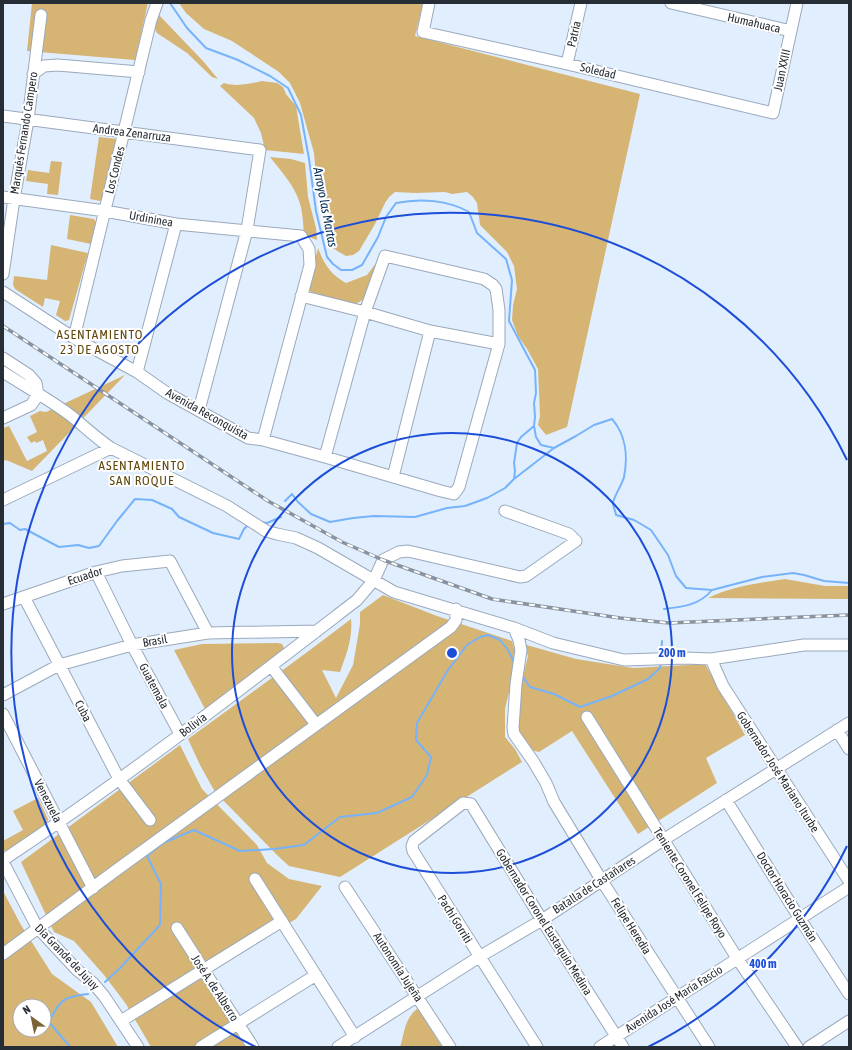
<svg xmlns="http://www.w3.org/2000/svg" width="852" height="1050" font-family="'Asap Condensed',sans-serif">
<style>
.green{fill:#d6b474;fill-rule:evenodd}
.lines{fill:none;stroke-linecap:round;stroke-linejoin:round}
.stream{stroke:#76b3fa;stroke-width:2}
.minor-casing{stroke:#9aa9bc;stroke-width:13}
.minor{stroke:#fff;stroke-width:11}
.rail-casing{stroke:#89939f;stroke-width:3.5}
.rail{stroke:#fff;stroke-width:2;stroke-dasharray:6;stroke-linecap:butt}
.ring{fill:none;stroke:#1d4ed8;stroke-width:2}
.labels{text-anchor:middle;stroke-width:4;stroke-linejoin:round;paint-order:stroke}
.street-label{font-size:12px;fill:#272d35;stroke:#fff}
.water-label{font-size:13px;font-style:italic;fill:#002954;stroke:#fff}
.neighbourhood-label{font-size:13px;letter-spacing:1px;fill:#62470c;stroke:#fff}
.centre{fill:#1d4ed8;stroke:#fff;stroke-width:2}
.ring-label{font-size:12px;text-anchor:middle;font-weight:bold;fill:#1d4ed8;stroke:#fff;stroke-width:4;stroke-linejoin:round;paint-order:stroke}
</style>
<rect width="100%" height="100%" fill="#e1eefe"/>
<path class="green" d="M32 3H148L135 60 27 51Z
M179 3H423L415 36 640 94 567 427 546 435 538 425 540 416 538 369 527 349 518 336 512 320 513 305 517 289 514 266 507 252 480 225 477 203 473 197 467 192 452 194 445 192 415 193 395 192 389 197 385 203 375 224 359 251 353 255 346 256 339 252 333 248 325 234 321 196 316 176 314 153 300 103 290 83 279 72 232 41 204 29 186 13Z
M159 15 203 61 218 79 212 77 187 53 157 33C153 26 155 22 159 15Z
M262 81 277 83 283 87 286 94 296 106 304 154 265 150 261 133 254 118 220 86 224 83C237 87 249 84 262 81Z
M99 137 117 139 103 198 100 201 90 199Z
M270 157 291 159 305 163 308 197 316 228 317 240 304 235C303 223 303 210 298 198 292 183 280 170 270 157Z
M51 161 62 162 58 195 47 194 48 184 26 181 28 170 49 173Z
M70 215 94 219 96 222 91 244 67 239Z
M51 245 88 253 69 320 65 321 56 315 60 301 45 298 43 307 15 289 13 285 14 276 47 280Z
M318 248C324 264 331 275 346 283L367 275 376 263 378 267 364 299 354 305 311 292 308 288Z
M125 375 32 471 6 460 3 461V428L9 426 27 461 47 451 43 440 36 443 35 441 31 443 27 437 37 432 30 416 40 411 46 412Z
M785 579 825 586H849V599L708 598C732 586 759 583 785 579Z
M383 595 437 616 512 641 517 659 505 709V737L515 749 522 762 340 877 289 866 278 856 215 792 200 765 188 739 306 653 351 619C353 638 346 655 340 672L322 670 336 698 353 665 360 624V612Z
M278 643 282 644 284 648 283 652 205 709 174 650 202 644Z
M523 644 576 659 633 668 705 664 745 735 706 758 717 783 638 834 572 731 539 752 531 750 514 734 516 705 528 656Z
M180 745 202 789 257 845 267 863 289 879 322 886 296 919 203 973 258 1047H151L126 1004 104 975 74 941 54 932 21 862Z
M38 798 48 819 47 823 13 848 7 851 3 850V841L23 830 13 811Z
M3 891 21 925 52 974 91 1002 118 1047H3ZM20 1006H44V1030H20Z
M418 1008 442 1047H400C405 1032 404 1019 418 1008Z"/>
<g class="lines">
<path class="stream" d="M170 3 187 28 206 48 238 60 270 76 288 88 301 115 309 159 316 211 327 257 333 264 341 270H352L362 265 378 237 386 217 396 203C420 198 448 200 469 212L477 233 506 259 512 280 509 321 535 370 536 393 534 403 535 417 534 426 536 437 541 445 554 448 576 436 594 425 612 419C626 435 628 457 624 477 622 485 614 496 613 503 613 507 616 512 616 515L634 520 651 530 668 555 676 576 686 588 712 590 762 577 793 573 804 575 824 581 849 583
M514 479 554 448
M285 501 292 494 298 502 311 514 330 522 353 518 374 516 415 517 447 508 465 506 487 498 505 488 514 479 515 471 514 463 517 443 521 437 534 426
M261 522 267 523 281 517
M3 524 10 523 20 530 25 529 59 547 78 545 89 548 99 546 117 521 135 499 152 500 172 509 179 517 213 533 239 539 244 529 248 525
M664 609C682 607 700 605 712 590
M661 655 662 641
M523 677 530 687 554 694 580 707 612 696 648 679 660 668 661 662
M105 982 120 968 160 925 161 884 147 856 163 843 194 830 240 851 274 849 304 845 340 817 377 813 412 797 427 775 431 757 416 740 417 723 448 670 467 645 480 637 488 635 500 640 508 650 515 664
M70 1047 49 1022C59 1001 64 996 88 994"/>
<defs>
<path id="minor" d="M429 3 423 32 567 64 773 113 797 3
M671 3 791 31
M567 64 581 3
M33 74 44 66 58 65 139 72
M3 116 260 150 247 230 199 410
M3 197 105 211 176 224 301 236 309 249 310 265 263 440
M3 274 14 199 28 120 41 15
M3 292 74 338 137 372 167 393 248 438 263 440 325 457 441 491 454 494 459 487 499 344V310L496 289 493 285 484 279 385 256 365 312 325 457
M301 296 365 312 430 331 499 344
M74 338 151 20 157 3
M3 358 29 375 36 383 38 395
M3 372C26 387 49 399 70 415 84 426 96 438 111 448L227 506 266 531 277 534 296 538 318 548 394 592 514 628 553 643 624 660 685 658 711 659 804 645H849
M137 372 176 224
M3 418 31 405 38 395
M393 477 430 331
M3 500 111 448
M96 572 132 645 180 734
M24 597 119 779 150 820
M3 604 96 572 122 566 170 561 208 633
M514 628 519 640 521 650 516 684 513 728 514 734 533 761 546 783 554 802 602 881 709 1047
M711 659 723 686 849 881
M271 666 315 723
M3 695 59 665 132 645 208 633 317 631
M3 714 93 888
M587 717 737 958 797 1047
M837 730 849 749
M726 800 800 919 849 994
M3 860C125 779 241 689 357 600L374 580 383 560 399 552 408 551 520 577 526 576 576 541 569 534 505 511
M3 862 37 927 77 970 93 983 104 996 138 1047
M255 879 355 1037
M345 887 450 1047
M177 928 253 1047
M3 954 115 871 451 627 456 620V609
M121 1021 282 921
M201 1047 316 975
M338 1047 479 957 542 920 663 840 849 723
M537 1047 413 851 412 846 414 841 463 803 471 804 542 920 623 1047
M600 1047 849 887
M809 1047 849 1021"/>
</defs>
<use href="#minor" class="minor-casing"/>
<use href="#minor" class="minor"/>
<defs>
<path id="rail" d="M3 326 268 501 342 542 383 560 492 599 620 618 669 623 849 615"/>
</defs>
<use href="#rail" class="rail-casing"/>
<use href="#rail" class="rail"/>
</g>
<g class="ring">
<circle cx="452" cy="653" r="220"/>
<path d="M847 846A440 440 0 0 1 648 1047M256 1047A440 440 0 1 1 847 460"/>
</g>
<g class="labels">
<g class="street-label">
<text transform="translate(754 23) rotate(13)" y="4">Humahuaca</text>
<text transform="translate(574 34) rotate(-77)" y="4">Patria</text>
<text transform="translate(782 70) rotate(-78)" y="4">Juan XXIII</text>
<text transform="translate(598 71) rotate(13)" y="4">Soledad</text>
<text transform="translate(24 133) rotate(-81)" y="4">Marqués Fernando Campero</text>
<text transform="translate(132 133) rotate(7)" y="4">Andrea Zenarruza</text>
<text transform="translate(115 170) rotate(-76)" y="4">Los Condes</text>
<text transform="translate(151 219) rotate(10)" y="4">Urdininea</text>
<text transform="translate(207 414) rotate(29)" y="4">Avenida Reconquista</text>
<text transform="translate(85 576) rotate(-18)" y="4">Ecuador</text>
<text transform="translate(155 641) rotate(-10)" y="4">Brasil</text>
<text transform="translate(154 686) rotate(62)" y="4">Guatemala</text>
<text transform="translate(83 711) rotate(62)" y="4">Cuba</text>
<text transform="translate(193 725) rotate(-37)" y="4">Bolivia</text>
<text transform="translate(778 772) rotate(57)" y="4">Gobernador José Mariano Iturbe</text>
<text transform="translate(48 801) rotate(63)" y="4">Venezuela</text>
<text transform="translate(690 883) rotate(58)" y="4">Teniente Coronel Felipe Royo</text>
<text transform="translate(594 885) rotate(-33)" y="4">Batalla de Castañares</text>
<text transform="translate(787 897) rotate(58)" y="4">Doctor Horacio Guzmán</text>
<text transform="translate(455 919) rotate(58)" y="4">Pachi Gorriti</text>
<text transform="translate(544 922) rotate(58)" y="4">Gobernador Coronel Eustaquio Medina</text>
<text transform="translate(631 926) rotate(58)" y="4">Felipe Heredia</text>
<text transform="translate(67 957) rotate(46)" y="4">Día Grande de Jujuy</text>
<text transform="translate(398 967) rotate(57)" y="4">Autonomía Jujeña</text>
<text transform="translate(215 988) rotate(57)" y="4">José A. de Alberro</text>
<text transform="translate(674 999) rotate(-33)" y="4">Avenida José María Fascio</text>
</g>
<g class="water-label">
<text transform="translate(326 207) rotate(79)" y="5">Arroyo las Martas</text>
</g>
<g class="neighbourhood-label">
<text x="100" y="339">ASENTAMIENTO<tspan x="100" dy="15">23 DE AGOSTO</tspan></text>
<text x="142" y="470">ASENTAMIENTO<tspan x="142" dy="15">SAN ROQUE</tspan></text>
</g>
</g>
<circle cx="452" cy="653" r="6" class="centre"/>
<g class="ring-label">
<text x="672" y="657">200 m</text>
<text x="763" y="968">400 m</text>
</g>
<rect width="852" height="1050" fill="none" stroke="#272d35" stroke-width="8"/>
<g transform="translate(32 1018) rotate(327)"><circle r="19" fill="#ffffff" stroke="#a9abae"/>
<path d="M0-3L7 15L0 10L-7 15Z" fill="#7c6334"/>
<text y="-6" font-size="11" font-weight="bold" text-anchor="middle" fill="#272d35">N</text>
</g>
</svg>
